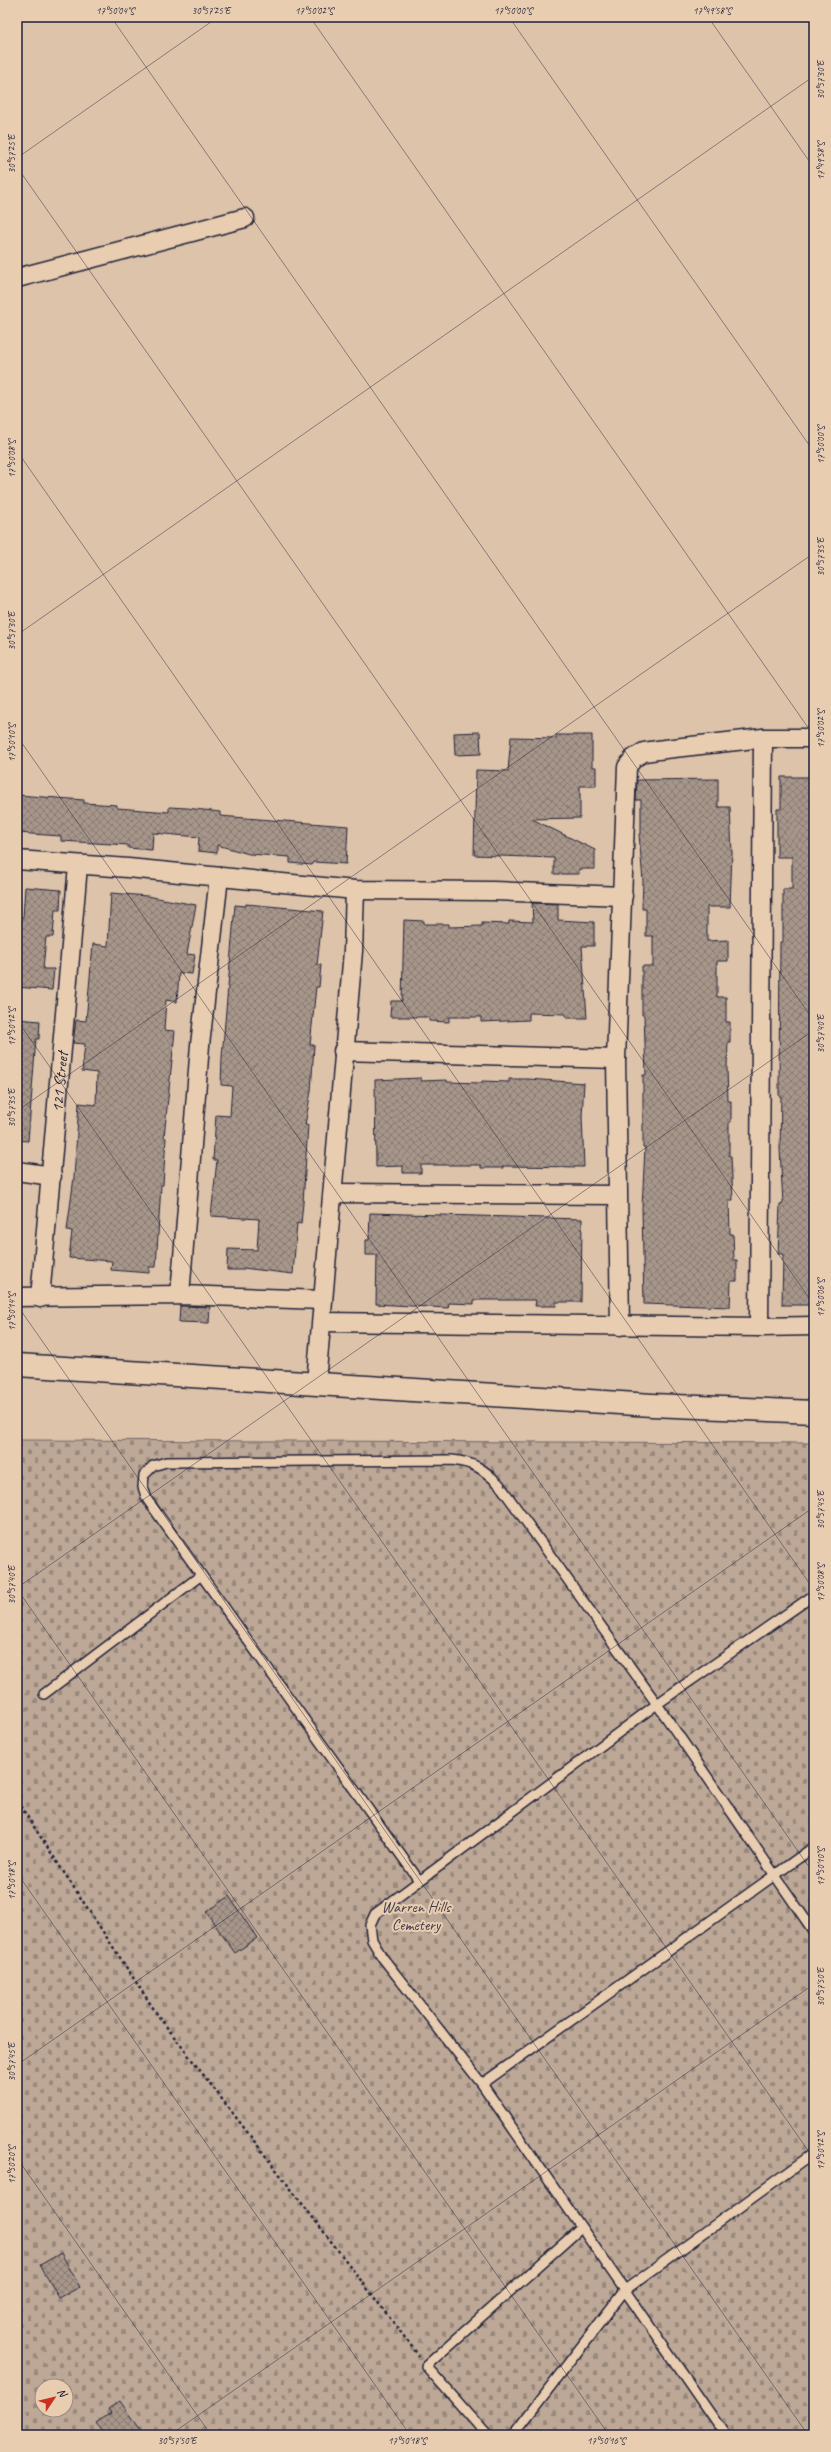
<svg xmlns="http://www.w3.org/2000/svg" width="831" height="2452" font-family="Caveat,sans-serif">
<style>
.cemetery{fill:url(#cemetery-stones);stroke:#706569;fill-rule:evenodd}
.building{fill:url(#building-cross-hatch);stroke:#22223b}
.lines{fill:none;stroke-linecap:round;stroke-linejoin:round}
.lane-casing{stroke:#22223b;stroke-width:12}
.street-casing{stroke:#22223b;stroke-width:21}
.secondary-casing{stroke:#22223b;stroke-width:25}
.path{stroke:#22223b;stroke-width:2.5;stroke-dasharray:3 3;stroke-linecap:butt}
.lane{stroke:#e8cdb0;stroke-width:9}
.street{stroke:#e8cdb0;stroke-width:18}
.secondary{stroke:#e8cdb0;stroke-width:22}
.ticks{fill:none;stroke:#22223b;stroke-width:1;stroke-opacity:0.45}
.labels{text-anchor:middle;stroke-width:4;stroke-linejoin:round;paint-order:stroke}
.street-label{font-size:16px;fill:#22223b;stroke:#e8cdb0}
.park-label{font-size:16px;fill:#413d4d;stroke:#e8cdb0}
.neatline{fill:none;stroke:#22223b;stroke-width:1.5}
.ticks-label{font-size:10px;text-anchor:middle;fill:#22223b}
</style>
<defs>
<pattern id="cemetery-stones" width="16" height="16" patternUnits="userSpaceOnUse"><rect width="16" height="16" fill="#bda897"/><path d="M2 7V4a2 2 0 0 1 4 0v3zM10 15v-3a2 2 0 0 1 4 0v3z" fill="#99887c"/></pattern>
<pattern id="building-cross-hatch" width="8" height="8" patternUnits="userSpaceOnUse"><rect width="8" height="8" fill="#a7968a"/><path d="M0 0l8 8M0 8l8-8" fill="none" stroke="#887a72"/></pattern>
</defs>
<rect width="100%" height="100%" fill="#dcc3a9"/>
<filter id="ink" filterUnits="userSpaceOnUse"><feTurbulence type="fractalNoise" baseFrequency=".025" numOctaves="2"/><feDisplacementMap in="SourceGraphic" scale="8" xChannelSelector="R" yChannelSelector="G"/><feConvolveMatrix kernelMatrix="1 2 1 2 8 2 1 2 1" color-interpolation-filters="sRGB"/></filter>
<g filter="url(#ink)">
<path class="cemetery" d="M17 1440 814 1443V2435H17ZM42 2386H66V2410H42Z"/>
<path class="building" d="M480 732 481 754 455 755 454 733Z
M556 735H592V767H596V786H580V818L532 819 595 850V869H579V874H554V858L474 855 476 770 508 771 511 737 556 738Z
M781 777H814V1305H782L783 1254H778L780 1205 783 1204 780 1149 781 1096H779L780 942H783V889H792V857H777V809H781Z
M718 779V807H730L732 853 730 907H707V941L728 940V961H717V997H726V1022H730V1042H728L727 1067 728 1101H731V1122H729V1156H731L733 1200H729L730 1234H733L734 1260H737V1281H731L730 1307 644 1304 642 1208 645 1147H643V1075H646L644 1015H642V966H653V936H646V909H642L643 881 639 834H641V800H636L637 780Z
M17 795 84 800V803L117 805V808L169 812V807L187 808 220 812V816L348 826 346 864 313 862 312 865 290 863V857L249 854 217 845V853L198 851 199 837 153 833 152 850 128 848V845L61 841V836L17 833Z
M25 887 61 890 60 910H55L53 937H46L43 969H54L52 990 17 987 21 917H23Z
M111 893 147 896 196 905 187 954 195 955 192 974 179 973 177 1002 166 1000 164 1030 175 1031 164 1137 166 1138 163 1185H161L156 1267H149V1273L111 1270 112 1261 69 1258 72 1231 67 1230 74 1177 79 1103 96 1105 97 1073 82 1071 85 1044 73 1043 76 1020 86 1021 93 944 108 946Z
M532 903 558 904V920L594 922V946H582L587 1018H566V1014L529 1013V1020L481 1022V1017H449V1022L429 1021V1017H390L391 1001H402L404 920 424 921V924H449V927L482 926V923L509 924V921L533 922Z
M246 904 323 911 317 965H321L319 987H316L310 1045H314L311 1091 305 1125H308L303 1203 301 1224 297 1223 293 1274 243 1268V1270H227L228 1249 257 1250 259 1219 211 1216 217 1160H213L216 1115 230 1116 232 1086 221 1085 222 1057 235 905 246 906Z
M17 1019 40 1021 39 1039H36L28 1141 17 1140Z
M421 1078V1081L447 1080V1082L482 1083V1081L509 1082V1079H528L584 1083 582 1116 584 1167 503 1166V1168H481V1165H421V1173H403V1166L376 1167 375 1080Z
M370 1213 582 1219 581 1302H556V1306H535L536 1300H474V1304L449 1303 448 1308 376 1304 377 1255H366V1240H369Z
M180 1306 210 1307 209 1323 179 1322Z
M229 1896 257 1938 235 1953 206 1912Z
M61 2253 80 2287 59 2298 40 2265Z
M120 2401 143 2435H105L96 2423 111 2413 108 2409Z"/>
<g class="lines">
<defs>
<path id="lane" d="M44 1694 200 1576
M418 1879 147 1499 143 1487 144 1475 153 1466 166 1462 452 1460C475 1463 482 1468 499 1484L657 1704 814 1932
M482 2084 814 1847
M487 2435 426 2366 581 2228
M513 2435 625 2290 814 2153
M725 2435 482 2084 382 1957 372 1940 370 1925 375 1914 657 1704 814 1595"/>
<g id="street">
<path d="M17 278 245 218"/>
<path d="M763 738 759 1327 814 1326"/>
<path d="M17 860 128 868 355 890 493 891 623 896"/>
<path d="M343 1051 616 1059"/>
<path d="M17 1171 52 1176"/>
<path d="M333 1193 617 1195"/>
<path d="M180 1295 200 1045 219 877"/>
<path d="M17 1297 180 1295 323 1300"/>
<path id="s1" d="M40 1298 78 866"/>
<path d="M322 1322 759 1327"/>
<path d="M620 1326 616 1059 627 767 634 758 644 752 665 749 763 738H814"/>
<path d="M316 1383 353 951 355 890"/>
</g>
<path id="secondary" d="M17 1365 652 1405 814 1412"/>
</defs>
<use href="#lane" class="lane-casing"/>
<use href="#street" class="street-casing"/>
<use href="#secondary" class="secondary-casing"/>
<path class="path" d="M17 1801 159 2017 419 2356"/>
<use href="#lane" class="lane"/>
<use href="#street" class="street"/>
<use href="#secondary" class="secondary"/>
</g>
</g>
<path class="ticks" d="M111 17 814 1021M310 17 814 736M509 17 814 452M708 17 814 168M17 158 218 17M17 167 814 1305M17 451 814 1590M17 635 814 76M17 736 814 1874M17 1020 814 2159M17 1111 814 553M17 1305 808 2435M17 1588 814 1030M17 1589 609 2435M17 1873 410 2435M17 2065 814 1507M17 2158 211 2435M170 2435 814 1984"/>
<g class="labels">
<g class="street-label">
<text dy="6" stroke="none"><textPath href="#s1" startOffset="217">121 Street</textPath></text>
</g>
<g class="park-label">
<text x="416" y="1912">Warren Hills<tspan x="416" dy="18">Cemetery</tspan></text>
</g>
</g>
<rect width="831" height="2452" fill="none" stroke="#e8cdb0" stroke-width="44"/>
<g transform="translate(54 2398) rotate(55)"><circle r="19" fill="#e8cdb0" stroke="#998981"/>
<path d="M0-3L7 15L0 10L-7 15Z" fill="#c8321e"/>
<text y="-6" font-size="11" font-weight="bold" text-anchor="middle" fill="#22223b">N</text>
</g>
<rect x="22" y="22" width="787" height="2408" class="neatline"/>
<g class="ticks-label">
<text x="115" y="14">17°50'04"S</text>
<text x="211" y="14">30°57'25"E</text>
<text x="314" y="14">17°50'02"S</text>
<text x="513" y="14">17°50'00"S</text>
<text x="712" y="14">17°49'58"S</text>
<text transform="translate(820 80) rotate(-90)" y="4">30°57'30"E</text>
<text transform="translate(11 154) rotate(-90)" y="4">30°57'25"E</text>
<text transform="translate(820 161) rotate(-90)" y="4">17°49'58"S</text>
<text transform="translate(820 445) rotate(-90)" y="4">17°50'00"S</text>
<text transform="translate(11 459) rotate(-90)" y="4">17°50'08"S</text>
<text transform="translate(820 557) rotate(-90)" y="4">30°57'35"E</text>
<text transform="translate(11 631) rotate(-90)" y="4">30°57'30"E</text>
<text transform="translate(820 729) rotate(-90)" y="4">17°50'02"S</text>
<text transform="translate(11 743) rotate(-90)" y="4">17°50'10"S</text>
<text transform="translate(11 1027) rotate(-90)" y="4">17°50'12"S</text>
<text transform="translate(820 1034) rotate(-90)" y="4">30°57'40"E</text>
<text transform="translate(11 1108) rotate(-90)" y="4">30°57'35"E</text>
<text transform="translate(820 1298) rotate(-90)" y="4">17°50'06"S</text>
<text transform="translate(11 1312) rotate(-90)" y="4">17°50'14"S</text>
<text transform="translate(820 1510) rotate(-90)" y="4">30°57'45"E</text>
<text transform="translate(820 1583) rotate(-90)" y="4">17°50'08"S</text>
<text transform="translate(11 1585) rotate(-90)" y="4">30°57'40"E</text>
<text transform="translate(820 1867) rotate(-90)" y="4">17°50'10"S</text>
<text transform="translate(11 1881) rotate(-90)" y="4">17°50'18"S</text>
<text transform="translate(820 1987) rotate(-90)" y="4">30°57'50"E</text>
<text transform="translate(11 2062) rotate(-90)" y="4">30°57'45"E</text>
<text transform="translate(820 2151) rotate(-90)" y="4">17°50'12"S</text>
<text transform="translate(11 2165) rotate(-90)" y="4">17°50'20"S</text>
<text x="177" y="2444">30°57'50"E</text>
<text x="407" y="2444">17°50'18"S</text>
<text x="606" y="2444">17°50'16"S</text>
</g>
</svg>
